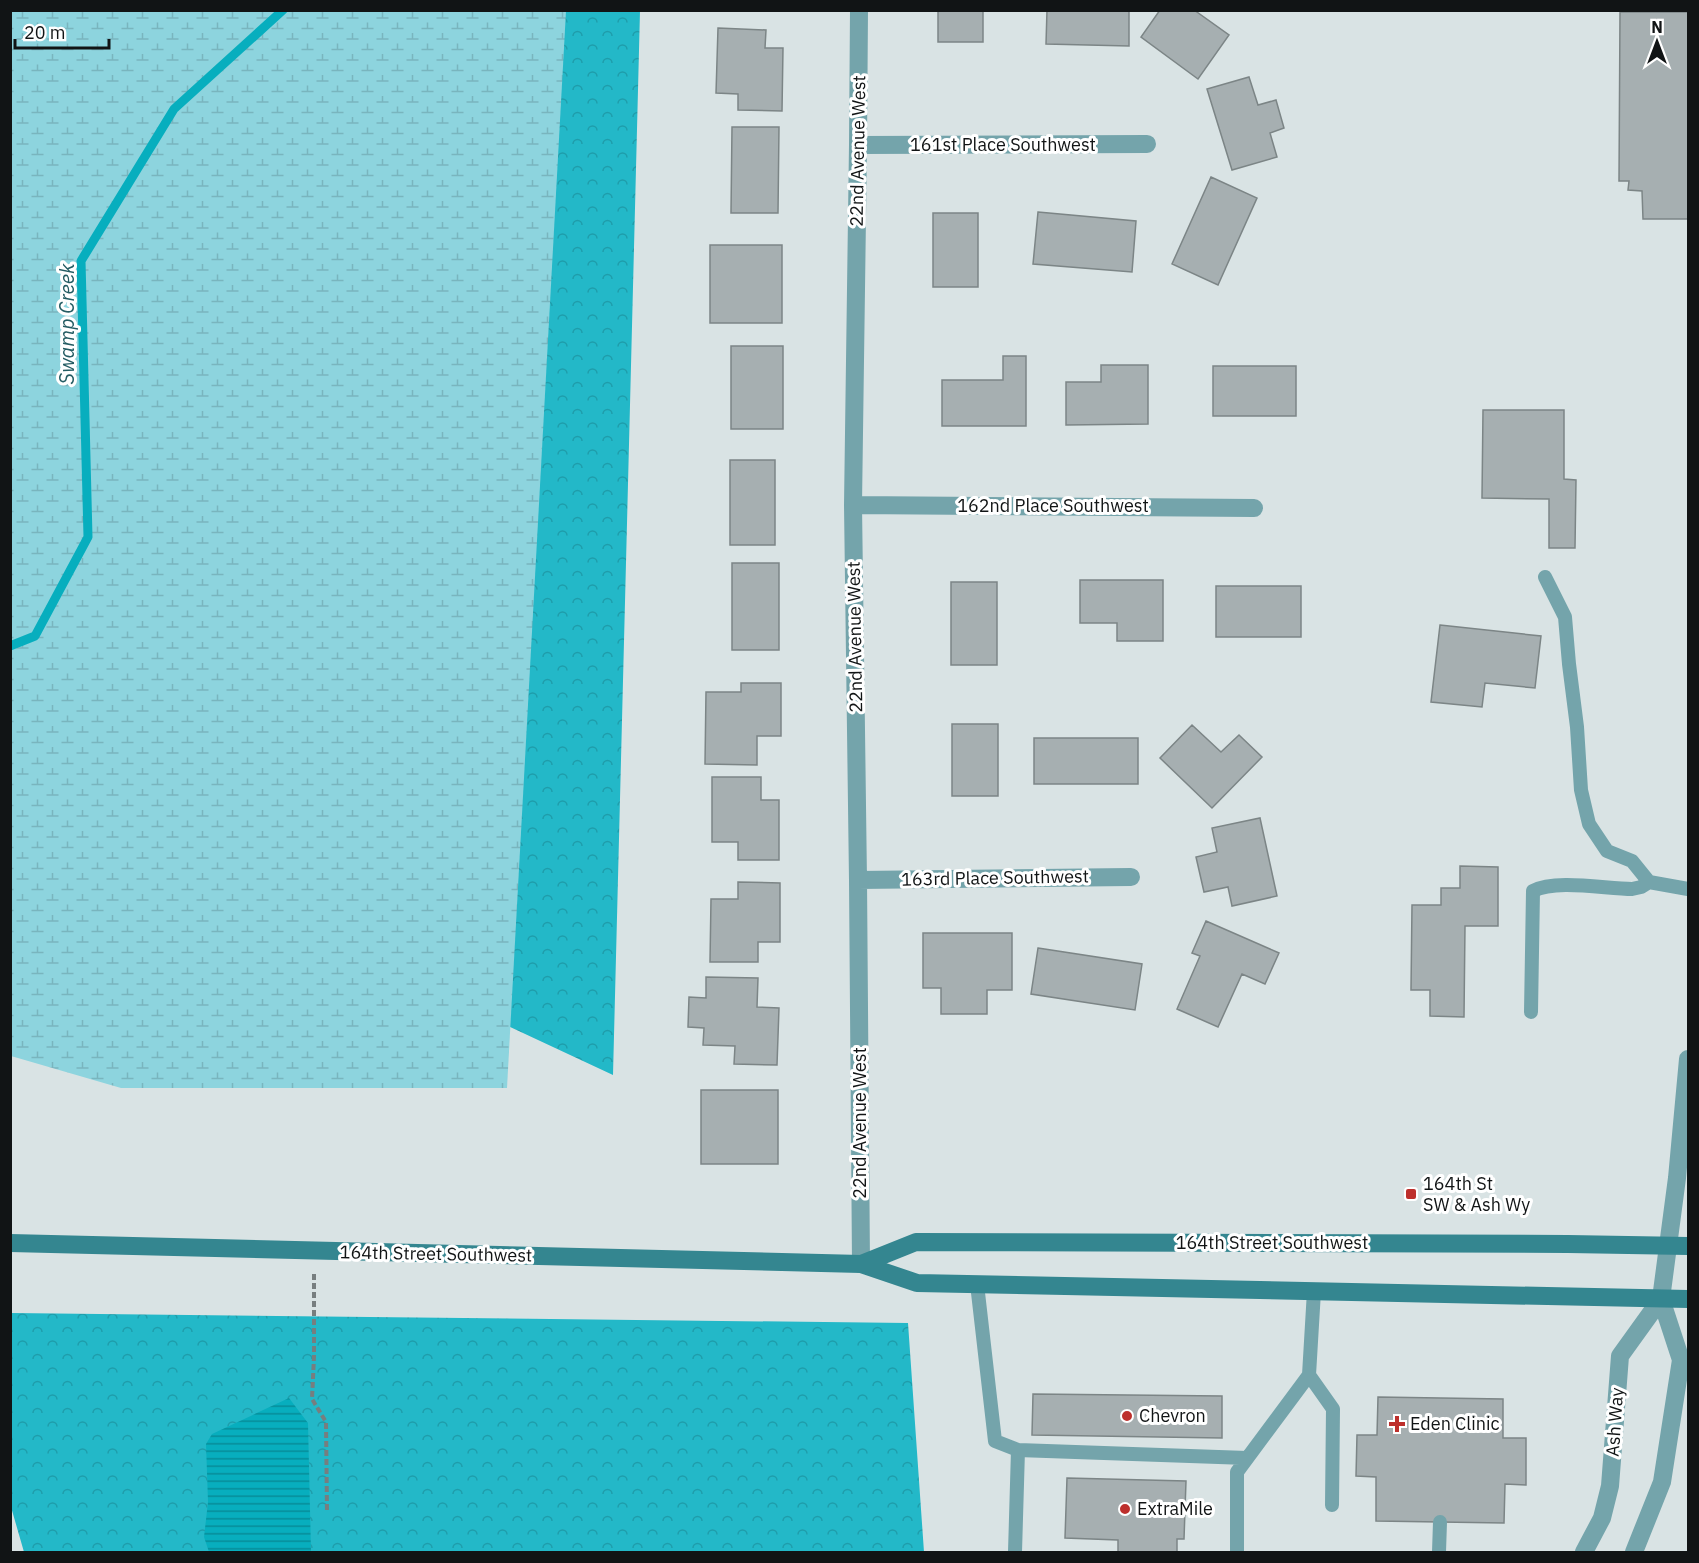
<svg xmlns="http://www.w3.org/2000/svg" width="1699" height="1563" font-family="'IBM Plex Sans',sans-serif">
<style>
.forest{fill:url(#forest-crowns)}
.wetland{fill:url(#wetland-marsh)}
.water{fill:url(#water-rules)}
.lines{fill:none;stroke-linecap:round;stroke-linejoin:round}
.stream{stroke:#07aebe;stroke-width:9}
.building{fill:#a6afb1;stroke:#7c8586;stroke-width:1.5}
.path{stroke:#777e7f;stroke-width:4;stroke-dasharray:6 3;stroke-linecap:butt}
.service{stroke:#74a4ab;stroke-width:14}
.minor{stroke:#74a4ab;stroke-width:18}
.tertiary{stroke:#74a4ab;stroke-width:18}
.secondary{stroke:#348690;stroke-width:18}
.poi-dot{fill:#bd2f2c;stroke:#fff;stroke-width:2}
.labels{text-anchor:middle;stroke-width:6;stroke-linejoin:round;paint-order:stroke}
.street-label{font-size:18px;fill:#111415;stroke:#fff}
.poi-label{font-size:18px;fill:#111415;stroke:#fff;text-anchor:start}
.water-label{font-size:20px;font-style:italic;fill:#245c63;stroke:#fff}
</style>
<defs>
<pattern id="forest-crowns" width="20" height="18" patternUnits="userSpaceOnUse" patternTransform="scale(1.5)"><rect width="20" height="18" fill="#23b8c8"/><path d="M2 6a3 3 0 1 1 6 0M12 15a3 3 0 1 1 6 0" fill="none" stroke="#1e9dab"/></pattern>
<pattern id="wetland-marsh" width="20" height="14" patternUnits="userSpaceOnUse" patternTransform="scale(1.5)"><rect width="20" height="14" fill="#8dd4de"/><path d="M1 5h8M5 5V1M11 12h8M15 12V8" fill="none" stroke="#79b5be"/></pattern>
<pattern id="water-rules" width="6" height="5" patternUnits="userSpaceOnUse" patternTransform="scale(1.5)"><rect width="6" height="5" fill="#07aebe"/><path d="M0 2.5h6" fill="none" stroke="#078c99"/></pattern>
</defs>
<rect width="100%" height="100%" fill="#d9e3e4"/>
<path class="forest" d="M440 11H640L613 1075 296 927Z
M11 1313 908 1323 924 1552H24L11 1507Z"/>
<path class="wetland" d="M10 11H566L507 1088H121L11 1056Z"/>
<path class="water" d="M289 1398 308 1423 311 1552H209L204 1537 208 1502 206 1444 212 1434Z"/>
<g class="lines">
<path class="stream" d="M10 646 35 636 88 537 81 261 174 109 283 10"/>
</g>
<path class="building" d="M938 10H983V42H938Z
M1047 10H1129V46L1046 44Z
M1160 10H1194L1229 35 1198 79 1141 37Z
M1620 12H1688V219H1643L1642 191 1628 190 1629 181H1619Z
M718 28 766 30 765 48H783L782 111 738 110V94L716 93Z
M1249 77 1258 105 1276 100 1284 128 1270 133 1277 157 1232 170 1207 89Z
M732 127H779L778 213H731Z
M1211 177 1257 198 1218 285 1172 264Z
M1038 212 1136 221 1132 272 1033 264Z
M933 213H978V287H933Z
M710 245H782V323H710Z
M731 346H783V429H731Z
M1003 356H1026V426H942V380H1003Z
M1101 365H1148V424L1066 425V382H1101Z
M1213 366H1296V416H1213Z
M1483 410H1564V479L1576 480 1575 548H1549V499L1482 498Z
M730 460H775V545H730Z
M732 563H779V650H732Z
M1080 580H1163V641H1117V623H1080Z
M951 582H997V665H951Z
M1216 586H1301V637H1216Z
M1440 625 1541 636 1535 688 1485 683 1482 707 1431 702Z
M741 683H781V736H757V765L705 764 706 692H741Z
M952 724H998V796H952Z
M1192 725 1221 752 1239 735 1262 757 1212 808 1160 758Z
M1034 738H1138V784H1034Z
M712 777H761V800H779V860H738V842H712Z
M1260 818 1277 896 1232 906 1228 887 1204 892 1196 857 1217 852 1212 828Z
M1460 866 1498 867V926H1465L1464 1017 1430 1016V990H1411L1412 905H1441V888H1460Z
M738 882 780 883V942H758V962H710L711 899H738Z
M1206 921 1279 953 1265 984 1242 974 1218 1027 1177 1009 1200 956 1192 953Z
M923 933H1012V990H987V1014H941V988H923Z
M1038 948 1142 964 1135 1010 1031 994Z
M706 977 758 978 757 1007 779 1008 777 1065 734 1064 735 1046 703 1045 704 1028 688 1027 689 997 706 998Z
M701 1090H778V1164H701Z
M1033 1394 1222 1396V1438L1032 1435Z
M1378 1397 1503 1399V1438H1526V1485L1505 1484 1504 1523 1376 1521V1477L1356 1476 1357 1435H1377Z
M1067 1478 1186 1481 1184 1539H1177V1552H1118V1540L1065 1538Z"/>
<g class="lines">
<path class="path" d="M314 1274V1357L312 1399 326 1422 327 1512"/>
<path class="service" d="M1545 577 1565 617 1569 664 1577 727 1581 790 1589 824 1607 851 1632 861 1649 882
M1531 1012 1533 891C1556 879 1606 889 1632 889L1641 887 1649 882 1688 889
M977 1284 995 1441 1018 1450 1015 1552
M1309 1375 1333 1409 1332 1505
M1018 1450 1247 1458
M1237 1552V1472L1309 1375 1314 1291
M1439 1552 1440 1522"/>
<path class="minor" d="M859 10 858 145 853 505 858 880 861 1264
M858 145 1147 144
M853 505 1254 508
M858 880 1131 877"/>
<path class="tertiary" d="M1584 1552 1602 1518 1610 1486 1620 1356 1661 1299
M1634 1552 1662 1482 1681 1360 1661 1299 1677 1178 1688 1059"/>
<path class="secondary" d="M10 1243 861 1264 917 1283 1688 1299
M861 1264 916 1242 1568 1244 1688 1246"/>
</g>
<g class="poi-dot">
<rect x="1405" y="1188" width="12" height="12" rx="3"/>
<circle cx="1127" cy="1416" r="6"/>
<path d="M1394 1415h6v6h6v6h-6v6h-6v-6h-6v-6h6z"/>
<circle cx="1125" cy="1509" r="6"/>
</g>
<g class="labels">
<g class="street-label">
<text x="1003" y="151">161st Place Southwest</text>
<text transform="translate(858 151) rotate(-89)" y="6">22nd Avenue West</text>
<text x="1053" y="512">162nd Place Southwest</text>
<text transform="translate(855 637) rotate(-91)" y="6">22nd Avenue West</text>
<text transform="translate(995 878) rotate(-1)" y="6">163rd Place Southwest</text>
<text transform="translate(860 1123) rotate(-90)" y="6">22nd Avenue West</text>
<text x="1272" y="1249">164th Street Southwest</text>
<text transform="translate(436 1254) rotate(1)" y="6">164th Street Southwest</text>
<text transform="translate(1615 1422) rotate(-86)" y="6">Ash Way</text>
</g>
<g class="poi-label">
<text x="1423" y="1190">164th St<tspan x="1423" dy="21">SW &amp; Ash Wy</tspan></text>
<text x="1139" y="1422">Chevron</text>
<text x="1410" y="1430">Eden Clinic</text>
<text x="1137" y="1515">ExtraMile</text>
</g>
<g class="water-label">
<text transform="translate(67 324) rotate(-90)" y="7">Swamp Creek</text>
</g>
</g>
<rect width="1699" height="1563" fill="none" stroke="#111415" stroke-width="24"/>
<g transform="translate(1657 42)" stroke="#ffffff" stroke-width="4.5" paint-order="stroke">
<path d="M0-4.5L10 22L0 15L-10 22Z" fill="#111415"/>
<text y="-9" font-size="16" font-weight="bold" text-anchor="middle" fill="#111415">N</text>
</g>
<path d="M15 39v9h94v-9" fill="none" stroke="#111415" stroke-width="3"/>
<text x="24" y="39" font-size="18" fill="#111415" stroke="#ffffff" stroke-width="4.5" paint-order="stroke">20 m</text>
</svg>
